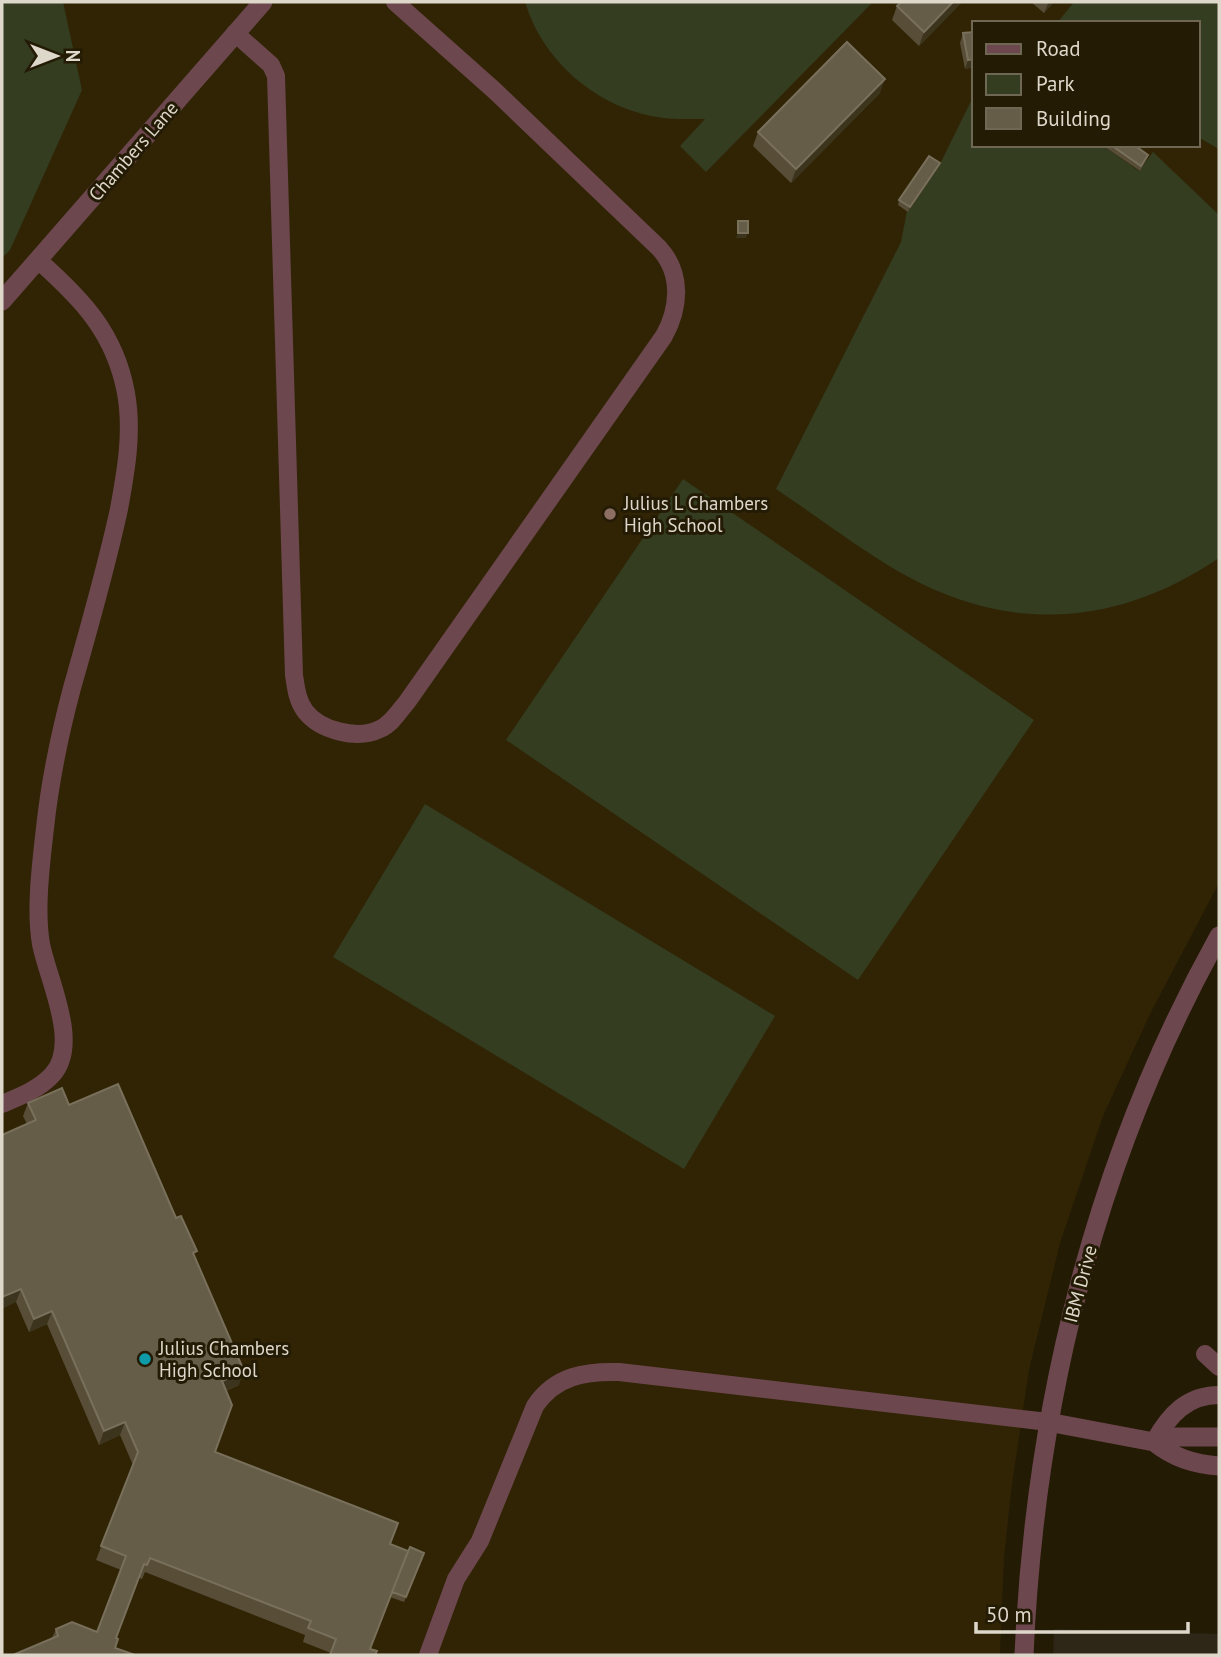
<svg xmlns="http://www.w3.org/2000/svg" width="1221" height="1657" font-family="'PT Sans',sans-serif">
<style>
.built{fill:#302405;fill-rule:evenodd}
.industrial{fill:#2e2616}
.green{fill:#343d20}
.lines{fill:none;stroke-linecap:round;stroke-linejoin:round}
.service{stroke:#6d474e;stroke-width:18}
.minor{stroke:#6d474e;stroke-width:19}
.tertiary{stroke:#6d474e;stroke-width:19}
.wall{fill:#584e38}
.shaded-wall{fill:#3d341d}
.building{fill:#665d48;stroke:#79705c;stroke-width:2}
.education-dot{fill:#8d6e63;stroke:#241b05;stroke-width:2.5}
.culture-dot{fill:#0f9aa8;stroke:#241b05;stroke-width:2.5}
.labels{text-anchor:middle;stroke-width:6;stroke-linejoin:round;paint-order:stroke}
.street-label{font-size:19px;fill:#ded8cb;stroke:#241b05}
.poi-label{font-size:19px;fill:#ded8cb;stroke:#241b05;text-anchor:start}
</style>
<rect width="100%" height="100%" fill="#241b05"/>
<path class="built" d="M2 2H1219V883L1150 1014 1103 1116 1060 1243 1029 1370 1012 1484 1004 1557 1000 1655H2ZM974 23H1198V145H974Z"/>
<path class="industrial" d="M1054 1629 1219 1634V1655H1053Z"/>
<path class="green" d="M2 2H63L82 90 10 250 2 258Z
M525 2H873L706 172 680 146 705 119C688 119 669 120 651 116 593 104 542 59 525 2Z
M1074 2H1219V149L1198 137V23H1057Z
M974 95V145H1102L1139 171 1153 152 1219 215V558C1117 627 1009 634 901 573 858 548 818 517 776 489L901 242 907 211 938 168Z
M683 479 1034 720 858 980 506 740Z
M425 804 775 1016 684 1169 333 957Z"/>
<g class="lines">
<path class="service" d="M235 33 271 65 276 76 294 675C296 688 297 700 305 711 320 731 358 740 380 729 392 724 399 711 407 702L664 336C680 307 682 273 659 248L495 91 395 2
M2 1104C19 1097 38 1090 52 1075 81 1044 48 980 41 944 35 910 41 863 45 828 50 781 60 733 72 688 89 628 106 569 119 509 126 471 133 432 126 393 115 333 82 299 38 260
M1205 1354 1219 1367
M1154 1442C1169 1415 1187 1395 1219 1395
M428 1655 456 1579 480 1541 535 1406C555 1376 585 1371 619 1372L1048 1422"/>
<path class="minor" d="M2 301 263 2
M1048 1422 1154 1442 1172 1437H1219
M1154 1442C1174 1458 1194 1464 1219 1466"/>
<path class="tertiary" d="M1024 1655C1035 1403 1096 1157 1219 936"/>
</g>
<path class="wall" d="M901 2H962L919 46 892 20 897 6Z
M1031 2H1054L1044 13Z
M963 33 974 67 965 69 960 43Z
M880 93 791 183 753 146 758 132Z
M1102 145H1134L1146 160 1140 171Z
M940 163 938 168 908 212 898 205 899 200Z
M28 1103 69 1105 176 1218 194 1257 239 1385 226 1391 215 1452 390 1544 408 1551 424 1553 404 1602 390 1597 370 1649 331 1653 303 1642 305 1635 145 1572 142 1579 139 1578 116 1638H52L56 1629 97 1632 121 1570 96 1560 133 1465 120 1435 99 1445 47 1324 29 1332 16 1302 27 1124 23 1116Z"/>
<path class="shaded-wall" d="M953 2H962L919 46 924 32Z
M1049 2H1054L1044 13 1048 4Z
M974 59V67L965 69 968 60Z
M885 79 880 93 791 183 796 169Z
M940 163 938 168 908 212 910 207Z
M738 233H748L746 238H736Z
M21 1289 16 1302 2 1309V1297Z
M52 1311 47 1324 29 1332 34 1319Z
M244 1371 239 1385 217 1395 222 1381Z
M125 1422 120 1435 99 1445 104 1431Z"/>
<path class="building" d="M901 2H953L924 32 897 6Z
M974 32V59L968 60 963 33Z
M847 42 885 79 796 169 758 132Z
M1111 145H1134L1148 155 1141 166Z
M929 156 940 163 910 207 899 200Z
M738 221H748V233H738Z
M118 1084 176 1218 181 1216 197 1251 193 1253 244 1371 222 1381 232 1405 215 1452 398 1523 390 1544 408 1551 370 1649 377 1651 375 1655H330L336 1639 308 1628 311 1621 150 1558 147 1565 144 1564 116 1638 118 1639 115 1648 135 1655H13L58 1636 56 1629 72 1622 97 1632 126 1556 101 1546 138 1452 125 1422 104 1431 52 1311 34 1319 21 1289 2 1297V1135L36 1120 28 1103 62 1088 69 1105Z
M410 1547 424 1553 406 1597 392 1592Z"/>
<circle class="education-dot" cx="610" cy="514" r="7"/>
<circle class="culture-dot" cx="145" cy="1359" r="7"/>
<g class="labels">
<g class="street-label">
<text transform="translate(133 151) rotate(-49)" y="7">Chambers Lane</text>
<text transform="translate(1080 1284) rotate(-75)" y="7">IBM Drive</text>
</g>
<g class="poi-label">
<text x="624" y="510">Julius L Chambers<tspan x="624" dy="22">High School</tspan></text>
<text x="159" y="1355">Julius Chambers<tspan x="159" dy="22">High School</tspan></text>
</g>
</g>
<rect width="1221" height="1657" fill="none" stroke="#ded8cb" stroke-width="7"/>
<rect x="972" y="21" width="228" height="126" fill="#241b05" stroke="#6e6754" stroke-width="2"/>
<rect x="986" y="44" width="35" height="10" fill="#6d474e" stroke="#6e6754" stroke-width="2"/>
<text x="1036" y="56" font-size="21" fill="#ded8cb">Road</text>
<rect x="986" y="74" width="35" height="21" fill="#343d20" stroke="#6e6754" stroke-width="2"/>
<text x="1036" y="91" font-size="21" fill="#ded8cb">Park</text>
<rect x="986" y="108" width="35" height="21" fill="#665d48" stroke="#6e6754" stroke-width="2"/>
<text x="1036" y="126" font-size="21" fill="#ded8cb">Building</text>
<g transform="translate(56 56) rotate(90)" stroke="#241b05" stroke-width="5" paint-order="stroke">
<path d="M0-5L12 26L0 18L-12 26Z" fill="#ded8cb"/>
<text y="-10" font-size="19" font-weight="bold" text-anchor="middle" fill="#ded8cb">N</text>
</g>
<path d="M976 1622v10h212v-10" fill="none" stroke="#ded8cb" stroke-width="3.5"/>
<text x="986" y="1622" font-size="21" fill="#ded8cb" stroke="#241b05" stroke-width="5" paint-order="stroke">50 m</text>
</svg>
